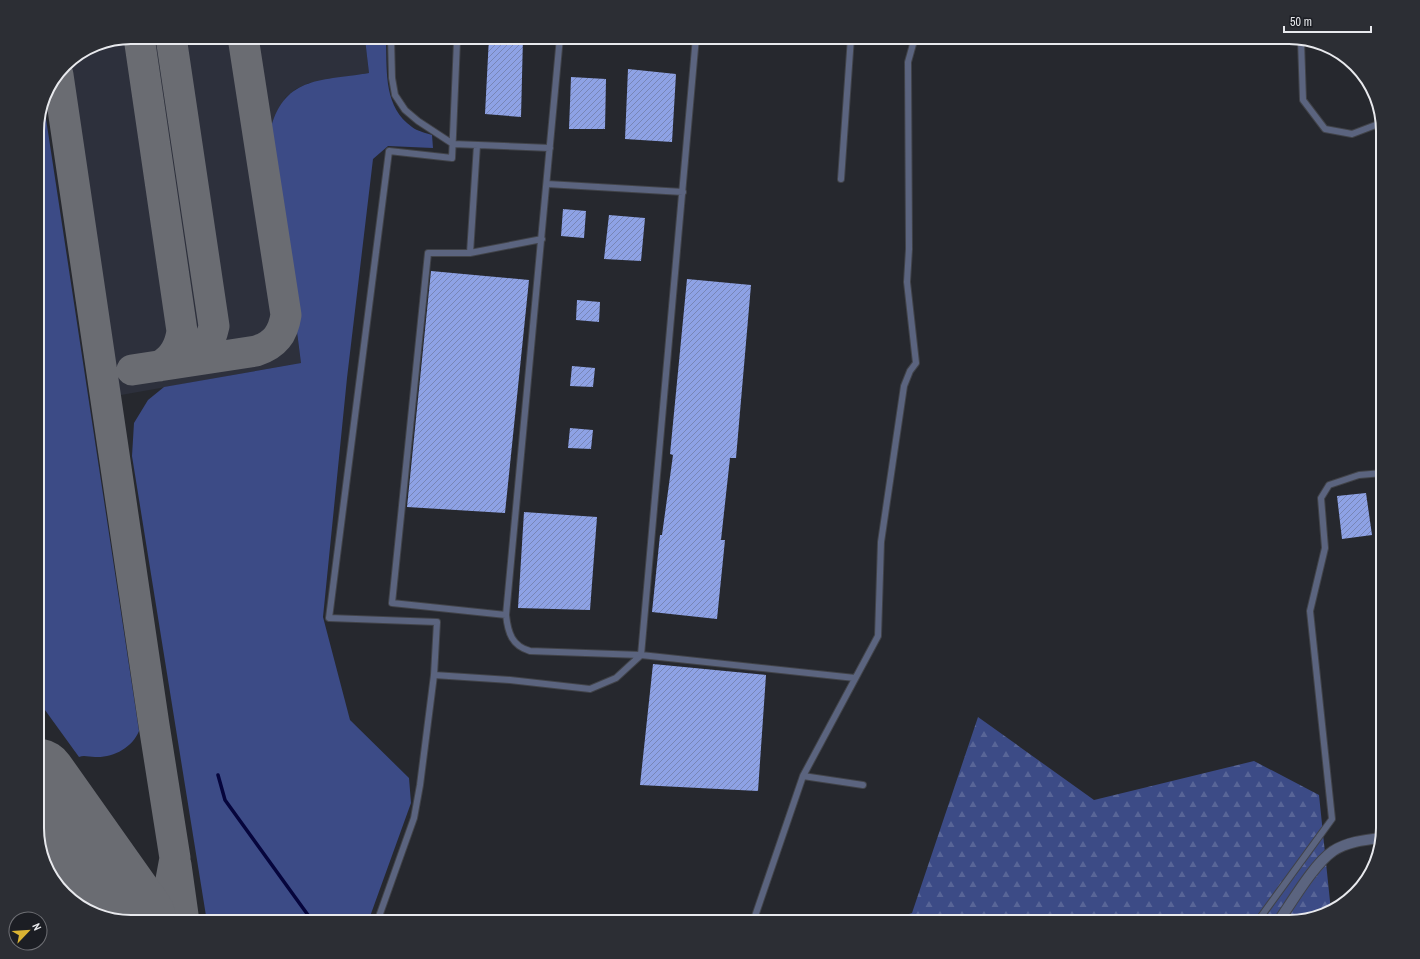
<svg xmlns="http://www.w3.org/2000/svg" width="1420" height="959" font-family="'Archivo Narrow',sans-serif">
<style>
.built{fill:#2d303c}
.grass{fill:#3c4b86}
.forest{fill:url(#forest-firs)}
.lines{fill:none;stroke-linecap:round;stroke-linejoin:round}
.stream{stroke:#06053c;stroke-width:3.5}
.taxiway{stroke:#6a6c72;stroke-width:31}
.runway{stroke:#6a6c72;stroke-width:79}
.building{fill:url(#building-hatch)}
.service-casing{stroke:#414349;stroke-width:8}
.minor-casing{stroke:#414349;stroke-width:12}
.service{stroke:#5b647f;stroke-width:6}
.minor{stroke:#5b647f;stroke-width:10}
.rim{fill:none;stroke:#e8e9ed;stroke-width:2}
</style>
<defs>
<pattern id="forest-firs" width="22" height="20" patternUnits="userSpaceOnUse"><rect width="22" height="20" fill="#3c4b86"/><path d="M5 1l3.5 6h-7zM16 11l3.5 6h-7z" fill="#586597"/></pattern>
<pattern id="building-hatch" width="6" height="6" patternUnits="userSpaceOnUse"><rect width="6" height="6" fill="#8ea2e5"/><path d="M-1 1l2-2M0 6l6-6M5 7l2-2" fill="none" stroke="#7886b6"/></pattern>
</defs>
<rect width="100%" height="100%" fill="#26282e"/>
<path class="built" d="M131 37H420L365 39 369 73 309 83 296 89 285 98 272 145 301 363 93 400 48 90 65 64 95 44Z"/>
<path class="grass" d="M365 39H380L386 43C387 73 384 107 412 127 417 131 426 133 432 135L433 148 388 146 373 159 347 378 323 617 350 720 409 778 411 803 368 922H207L132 456 134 423 148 400 164 387 301 363 271 128C285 75 324 81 369 73Z
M43 99 139 731C132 748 113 758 95 757 89 757 84 755 79 757L37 699V125Z
M37 817C56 842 89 876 88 909L79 906 49 875 37 834Z"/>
<path class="forest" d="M978 717 1094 800 1254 761 1319 795 1331 911 1289 922H885L912 913Z"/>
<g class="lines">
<path class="stream" d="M218 775 225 800 313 922"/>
<path class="taxiway" d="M139 37 182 331C180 346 174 359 159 366
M171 37 214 326C210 344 205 353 188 361
M58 75 154 725 175 858 170 885 164 895 131 922
M132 370 256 351C275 345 283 334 286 315L243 37
M176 865 184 922"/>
<path class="runway" d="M37 778 136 918"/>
</g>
<path class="building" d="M489 37H523L521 117 485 114Z
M628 69 676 74 672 142 625 139Z
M571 77 606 79 605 129H569Z
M563 209 586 211 584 238 561 236Z
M609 215 645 218 641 261 604 259Z
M431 271 529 280 505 513 407 507Z
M687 279 751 285 736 458H730L721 540H725L717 619 652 612 660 535H662L673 455 670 454Z
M577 300 600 302 599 322 576 320Z
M572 366 595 368 593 387 570 386Z
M570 428 593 430 591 449 568 448Z
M1366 493 1372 535 1342 539 1337 496Z
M524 512 597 517 590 610 518 608Z
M653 664 766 675 758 791 640 785Z"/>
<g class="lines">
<defs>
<path id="service" d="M560 37 506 615C508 633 512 646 530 651L641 655 855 678
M391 38 392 78 395 95 405 110 418 121 453 144 550 148
M457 41 452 158 389 151 329 618 437 622 434 675 510 680 590 689 616 678 641 655 696 37
M1301 41 1303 100 1325 129 1352 134 1381 123
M477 145 470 253H428L392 603 506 615
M841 179 851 37
M547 184 683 192
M470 253 542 239
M803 776 863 785
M377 922 414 818 420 785 434 675
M753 922 803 776 878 636 881 542 904 386 910 371 916 363 907 282 909 249 908 62 915 37
M1257 922 1332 819 1310 611 1325 548 1321 498 1329 485 1359 475 1383 473"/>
<path id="minor" d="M1278 922C1292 902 1314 864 1333 851 1347 842 1364 840 1380 838"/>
</defs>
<use href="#service" class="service-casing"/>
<use href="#minor" class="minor-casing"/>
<use href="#service" class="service"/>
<use href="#minor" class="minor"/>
</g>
<path d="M0 0H1420V959H0ZM131 44H1289A87 87 0 0 1 1376 131V828A87 87 0 0 1 1289 915H131A87 87 0 0 1 44 828V131A87 87 0 0 1 131 44Z" fill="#2c2e34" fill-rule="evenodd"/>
<path class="rim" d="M131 44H1289A87 87 0 0 1 1376 131V828A87 87 0 0 1 1289 915H131A87 87 0 0 1 44 828V131A87 87 0 0 1 131 44Z"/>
<g transform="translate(28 931) rotate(65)"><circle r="19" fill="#1c1e24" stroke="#6e6f74"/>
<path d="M0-3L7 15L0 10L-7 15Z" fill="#dab333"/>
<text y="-6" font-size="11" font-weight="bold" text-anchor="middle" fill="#e8e9ed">N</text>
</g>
<path d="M1284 26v6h87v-6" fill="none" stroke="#e8e9ed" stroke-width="2"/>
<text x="1290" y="26" font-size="12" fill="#e8e9ed" stroke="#1c1e24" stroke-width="3" paint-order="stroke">50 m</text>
</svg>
